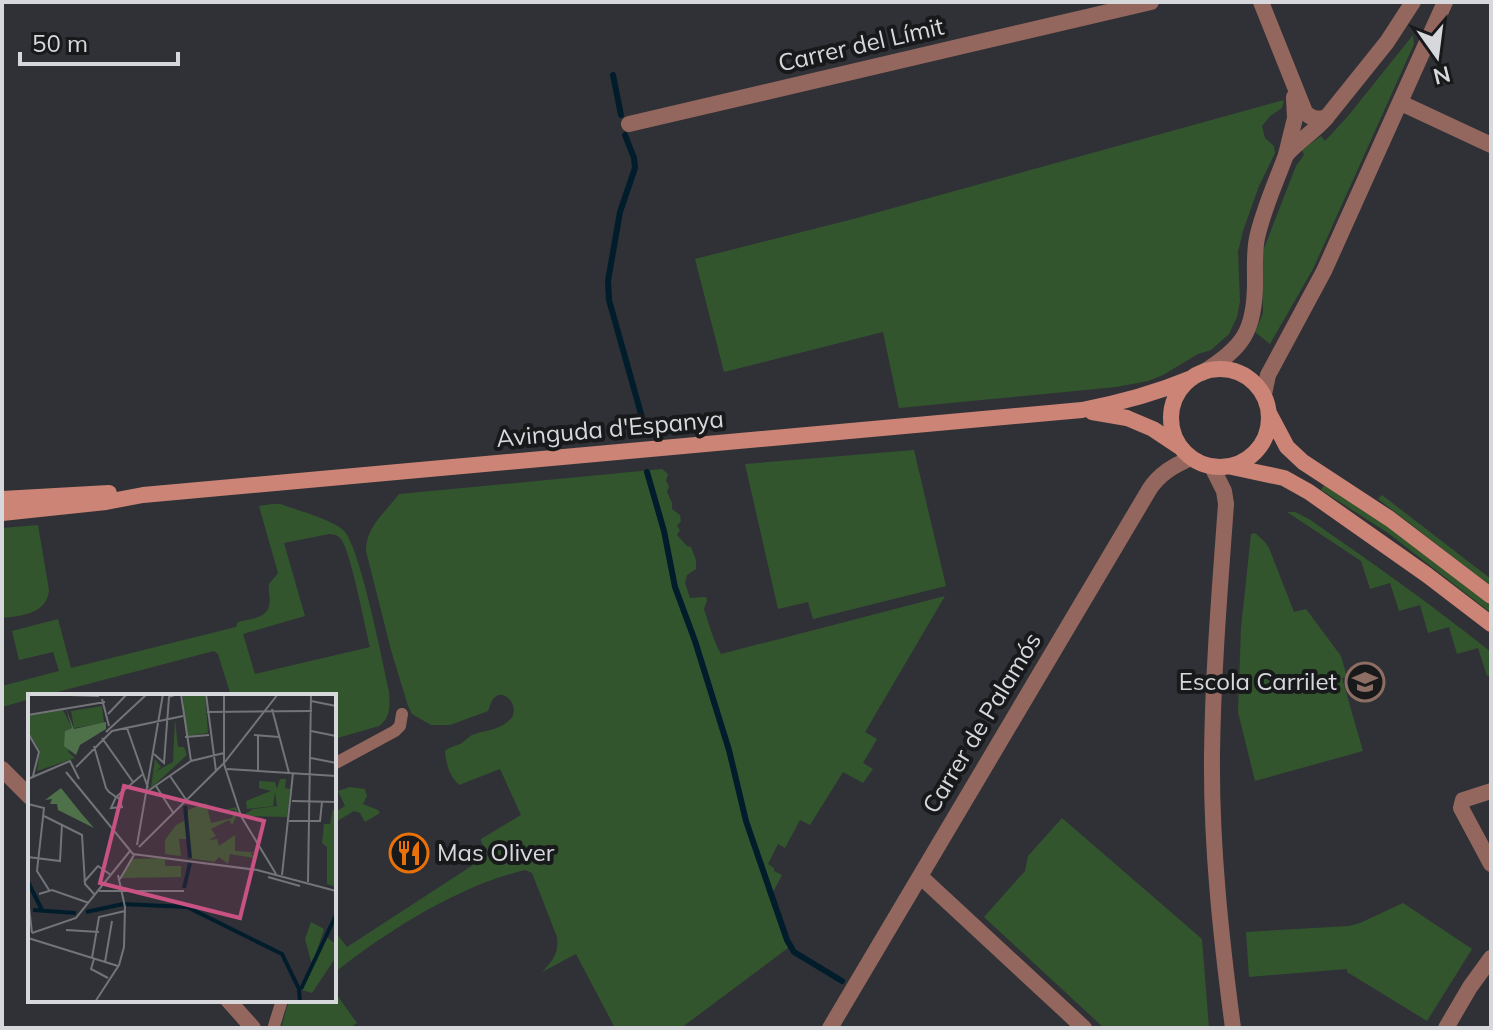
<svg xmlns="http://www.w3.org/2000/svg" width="1493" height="1030" font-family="Mulish,sans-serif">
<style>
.green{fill:#33552e;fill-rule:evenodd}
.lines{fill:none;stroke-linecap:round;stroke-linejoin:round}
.stream{stroke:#011d2c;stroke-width:6}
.service{stroke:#94675e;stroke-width:12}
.minor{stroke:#94675e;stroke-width:16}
.tertiary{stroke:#94675e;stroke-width:16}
.secondary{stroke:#cb8475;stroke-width:16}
.labels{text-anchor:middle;stroke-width:8;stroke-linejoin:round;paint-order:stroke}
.street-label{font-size:24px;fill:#d6d8db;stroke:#18191b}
.poi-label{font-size:24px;fill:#d6d8db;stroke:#18191b;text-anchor:end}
.inset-river{fill:none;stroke:#011d2c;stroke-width:4}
.inset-road{fill:none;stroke:#727478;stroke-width:2}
.view{fill:#c85281;fill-opacity:0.15;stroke:#c85281;stroke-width:4}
.inset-edge{fill:none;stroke:#d6d8db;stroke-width:4}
</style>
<rect width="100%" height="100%" fill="#2f3136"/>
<path class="green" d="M1413 35 1414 44 1313 269 1270 344 1255 332 1263 313 1261 256 1296 166 1304 155 1302 150 1321 136 1325 141 1348 116Z
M1284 100 1282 108 1270 116 1262 126 1265 138 1274 146 1275 153 1259 186 1243 231 1238 252 1240 301 1237 317 1229 334 1211 350 1198 354 1163 375 1148 381 1116 387 899 408 883 332 724 372 695 259 857 218Z
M914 450 946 586 813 619 808 602 778 609 745 464Z
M662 469 668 474 666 481 669 486 667 492 672 503V509L680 515 681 521 677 526 680 530 677 535 687 546 691 547 696 560V569L687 575 685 583 690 598 706 597 707 600 704 609C709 624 713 640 721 654L945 596 865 732 877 739 863 763 873 769 863 783 843 772 810 825 800 820 785 848 778 844 768 864 774 868V871L782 875 773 892 766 889 788 948 681 1028H615L576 954 542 972C553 961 559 953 557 937L532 873 525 870C456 887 389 930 334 973V930L347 947 490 854 481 842V839L521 815 500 769 459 785C449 775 446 764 445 751 451 746 457 746 462 743 466 740 468 737 472 735 485 730 503 730 512 717 519 705 503 686 493 699 490 703 490 707 488 711L450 725H431L412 714 408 706 391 650 366 551C366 526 386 512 399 494Z
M1324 485 1391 529 1491 606V613L1388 533 1321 490Z
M1382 495 1491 579V586L1378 499Z
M272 504H280C296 510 331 519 343 530 359 542 383 664 389 691 390 705 391 717 379 726L334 739V696H231L218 654 214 651 42 696H30V699L2 707V686L59 671 53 652 19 660 12 631 58 619 71 668 236 627 238 622C248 619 266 619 269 606 271 599 268 591 269 584L278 573 259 506ZM329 534C334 535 337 534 341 539 351 552 365 627 370 647L255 674 243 634 305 616 284 543Z
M1287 512H1295L1309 519C1371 562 1432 605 1491 652V675L1487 676 1478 648 1457 654 1449 627 1428 633 1420 605 1399 611 1390 583 1370 589 1361 561Z
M38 525 49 590C47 614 21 616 2 618V528Z
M1255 533 1265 542 1269 548 1294 612 1306 609 1341 656 1347 677 1342 678 1363 751 1255 781 1238 712 1241 628 1251 534Z
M350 787 365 789 367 796 363 804 378 810 380 813 365 822 360 813 354 811 334 823V813L345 806 338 791Z
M1062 818 1202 939 1209 1028H1104L984 917 1025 871 1028 856Z
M1403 903 1472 949 1427 1021 1347 972V969L1249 977 1246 932 1349 926 1360 923Z
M334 991 357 1023 349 1028H281L289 1000H334Z"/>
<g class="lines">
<path class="stream" d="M613 75 621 115
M625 135 634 158 635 168 620 212 608 281 609 300 645 428
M647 472 664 531 675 587 695 641 729 750 746 821 787 940 794 952 842 981"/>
<path class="service" d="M334 764 395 731 400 726 402 714
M274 1026 282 1000"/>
<path class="minor" d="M1261 2 1305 112C1311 119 1317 119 1326 118
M1401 103 1491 145
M629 124 1151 2
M1286 155 1295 118 1294 97
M1212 467 1224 491 1226 504
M2 769 30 797
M1491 791 1463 800 1461 808 1491 864
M920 876 1084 1028
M228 1000 253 1028
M830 1028 1149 490C1159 474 1173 466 1191 458
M1446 1028 1470 987 1491 958"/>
<path class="tertiary" d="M1202 373C1243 348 1255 331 1255 282 1255 267 1254 253 1257 238 1263 210 1276 182 1286 155 1298 141 1314 132 1326 118L1387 42 1413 2
M1264 394 1268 375 1324 271 1445 2
M1226 504C1220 587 1213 671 1212 754 1211 845 1221 938 1233 1028"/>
<path class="secondary" d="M1171 418a49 49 0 1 1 98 0a49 49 0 1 1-98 0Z
M1092 412 1127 418 1153 429 1180 447
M1270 415 1287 447 1303 462 1390 519 1491 596
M1232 467 1284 478 1309 492 1427 575 1491 624
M2 499 109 493
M2 513 106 502 143 495 1082 410C1120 403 1156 393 1192 378"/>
</g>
<defs>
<symbol id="school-ring" viewBox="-11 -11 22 22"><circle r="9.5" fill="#18191b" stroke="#8d6e63" stroke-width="1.5"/><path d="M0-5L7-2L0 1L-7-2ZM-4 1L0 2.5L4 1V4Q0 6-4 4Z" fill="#8d6e63"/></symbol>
<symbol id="restaurant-ring" viewBox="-11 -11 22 22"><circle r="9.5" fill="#18191b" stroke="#e8710a" stroke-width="1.5"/><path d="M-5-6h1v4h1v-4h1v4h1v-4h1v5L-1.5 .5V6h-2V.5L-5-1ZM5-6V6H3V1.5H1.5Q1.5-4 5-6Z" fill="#e8710a"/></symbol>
</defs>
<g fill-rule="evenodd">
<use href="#school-ring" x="1343" y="660" width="44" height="44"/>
<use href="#restaurant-ring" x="387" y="831" width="44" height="44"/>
</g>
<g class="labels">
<g class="street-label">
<text transform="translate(861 45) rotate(-13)" y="8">Carrer del Límit</text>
<text transform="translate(610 429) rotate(-5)" y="8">Avinguda d'Espanya</text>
<text transform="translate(982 723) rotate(-59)" y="8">Carrer de Palamós</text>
</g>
<g class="poi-label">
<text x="1337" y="690">Escola Carrilet</text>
<text x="437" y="861" text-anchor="start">Mas Oliver</text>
</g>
</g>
<g transform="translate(28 694)">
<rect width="308" height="308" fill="#2f3136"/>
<path d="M177 0 180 39 158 42 155 1ZM74 12 76 29 46 34 43 17ZM35 16 44 34 37 37 41 59 47 64 9 77 12 57 0 37V22ZM147 25 150 53H156L159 61 123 94 127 65 133 73 127 78 145 68ZM252 85H258L257 94 262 95 259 123 214 122 225 115 249 112 247 98 245 112 219 115 218 107 243 97 231 94V87L247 88 249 95ZM178 109 183 129 204 124 207 116H197L208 113 210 119 204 131 201 126 183 135 188 142 181 146 189 145 191 152 207 141V157L234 159H223L226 164 202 160 200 170 191 163 186 168 161 164 160 145H151L153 162 137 160V146L148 131 160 125V116ZM305 114 308 125V193L299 190V153L294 149 296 130H302ZM137 164V172H153V183L94 184 103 165ZM283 228 296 235 284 271 277 245ZM296 241 308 250V263L284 299 274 296Z" fill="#33552e"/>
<path d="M38 15 46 35 78 28V35L52 51 48 61 36 52 37 37 44 34ZM33 94 53 119 66 134 30 116 29 110H22L24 105 17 106Z" fill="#4e7149"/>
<path class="inset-river" d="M157 112 162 164M0 188 15 218M156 194 162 169M5 216 48 219M58 218 95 210 159 213 254 260 271 295 272 308M273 295 308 221"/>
<path class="inset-road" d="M14 0 71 2M153 0 163 67M178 0 188 77M196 0V70L213 122 248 180M74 5 81 32M283 7 308 12M244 15 261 79M179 18 284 17M80 20 99 0M0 21 77 8M99 34 120 94M283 37 308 42M78 38 119 0M0 39 11 58 5 82M226 41 251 43M157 43 181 41M74 44 105 88M0 48V79M66 52 78 94 81 98 84 100 88 103 91 104 94 113 83 114 88 103 115 80M126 60 136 69 141 3 149 0M283 64 308 69M48 73 84 37 155 22M199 75 308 82M230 76V42M38 78 105 160 229 176 308 197M142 82 159 107M0 85 42 67 51 85M128 92 146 120M120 97 163 67 196 59M264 107 308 108M0 110 16 114 9 177 21 196M16 122 54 141 57 190 67 201M261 127H292L294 108M109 151 135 0M111 153 196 69 250 0M0 163 32 167 34 130M254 181 265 79M240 183 272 192M92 185 106 161M56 188 70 172 83 181M280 188 283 0M71 197H156M11 200 24 196 61 209M0 204 4 239M38 236 71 238M4 239 48 224 102 157M0 244 90 272M64 264 71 223 97 217M66 265 63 275 80 284M77 268 84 227M67 308 91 271 96 253 97 213 90 181"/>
<path class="view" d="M96 92 236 127 212 224 72 189Z"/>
<rect width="308" height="308" class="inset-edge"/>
</g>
<rect width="1493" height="1030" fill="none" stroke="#d6d8db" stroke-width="8"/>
<g transform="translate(1437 56) rotate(166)" stroke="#18191b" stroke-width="6" paint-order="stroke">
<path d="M0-6L14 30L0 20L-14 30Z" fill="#d6d8db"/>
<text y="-12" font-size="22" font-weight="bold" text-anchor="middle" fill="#d6d8db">N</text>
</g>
<path d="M20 52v12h158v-12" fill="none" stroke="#d6d8db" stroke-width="4"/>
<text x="32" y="52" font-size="24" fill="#d6d8db" stroke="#18191b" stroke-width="6" paint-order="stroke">50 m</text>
</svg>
